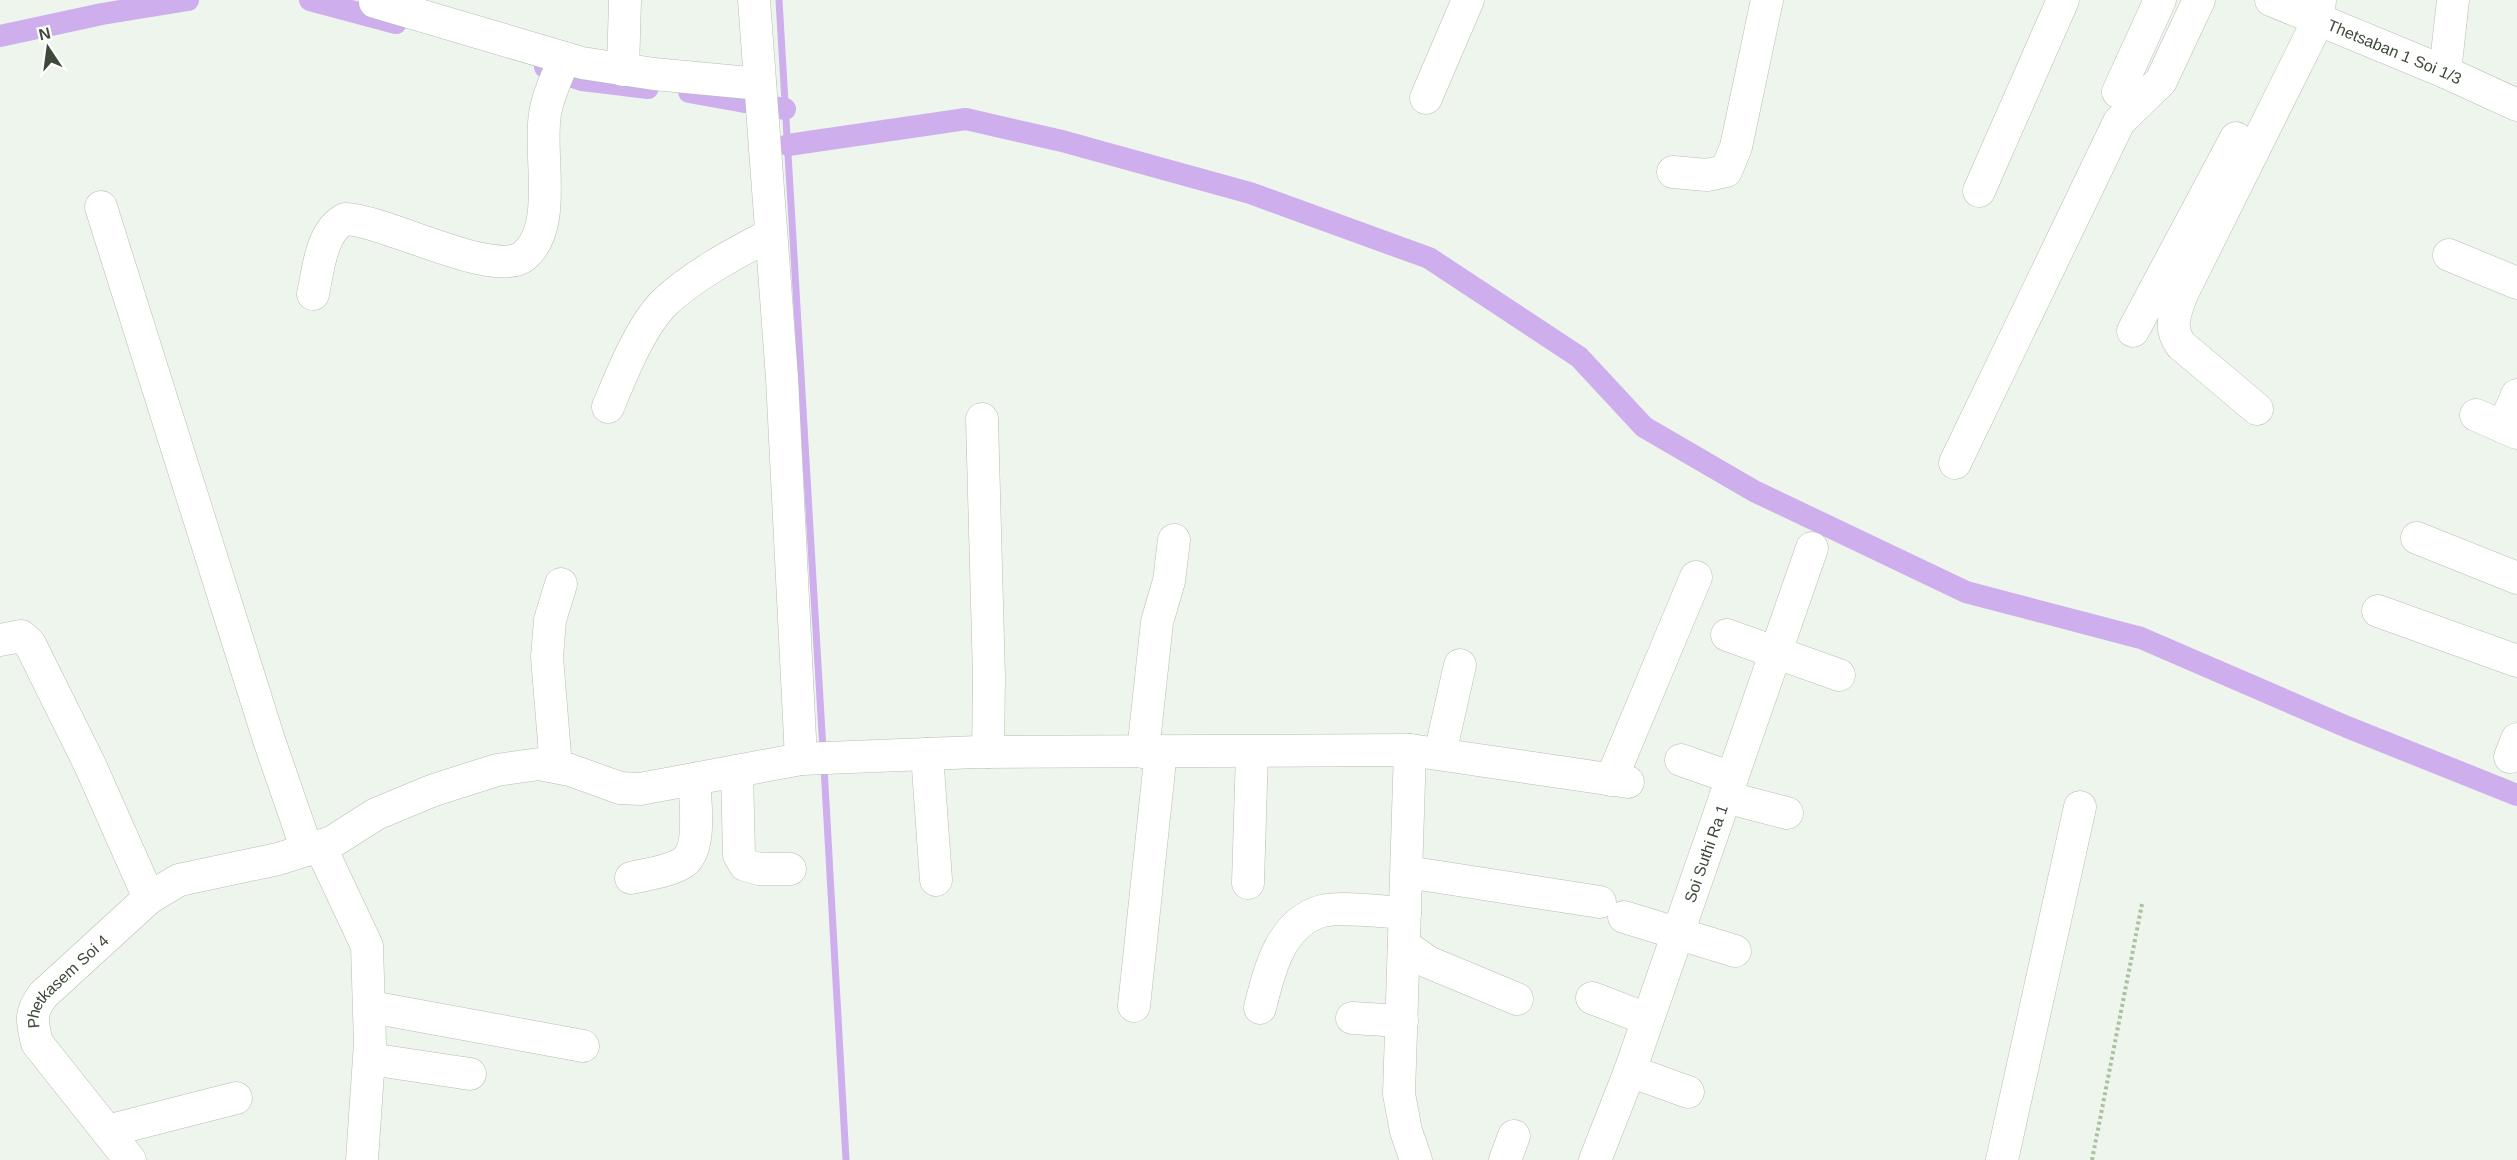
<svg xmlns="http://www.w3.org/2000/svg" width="2517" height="1160" font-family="Helvetica,sans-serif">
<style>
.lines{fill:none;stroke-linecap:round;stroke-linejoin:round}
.stream{stroke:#ceaeed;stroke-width:7}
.canal{stroke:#ceaeed;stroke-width:22}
.minor-casing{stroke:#b3c0af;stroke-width:33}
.path{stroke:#a9c1a1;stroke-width:4;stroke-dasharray:3 3;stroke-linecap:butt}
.minor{stroke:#fff;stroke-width:32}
.labels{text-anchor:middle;stroke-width:6;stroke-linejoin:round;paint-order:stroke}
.street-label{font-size:16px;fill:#3e493a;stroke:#fff}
</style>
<rect width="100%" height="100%" fill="#eef5ec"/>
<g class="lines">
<path class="stream" d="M779 0 823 750
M824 767 846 1160"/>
<path class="canal" d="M310 0 396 23
M0 36 102 14 188 0
M545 67 582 80 648 88
M689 92 785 109
M788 145 966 119 1062 141 1250 193 1429 258 1579 357 1644 427 1754 491 1966 592 2141 638 2347 727 2517 795"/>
<defs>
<g id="minor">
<path d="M754 0 782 378 801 759"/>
<path id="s1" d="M2271 0 2445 72 2517 105"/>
<path d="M375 2 582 63 654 74 760 84"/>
<path d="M623 70 625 0"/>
<path d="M2445 72 2453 0"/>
<path d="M2118 92 2160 0"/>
<path d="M1426 98 1468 0"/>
<path d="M1673 172 1707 175 1726 171 1736 147 1767 0"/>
<path d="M1979 191 2063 0"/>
<path d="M101 207 269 740 307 850"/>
<path d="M2449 255 2517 283"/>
<path d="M313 294C318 271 321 231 345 219 386 220 495 280 524 256 559 227 538 154 545 114 548 95 557 76 565 58"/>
<path d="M2133 331 2236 138"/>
<path d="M608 407C621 376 639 330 662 305 690 277 735 253 770 235"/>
<path d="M2257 409 2181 345C2168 327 2175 313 2182 294L2318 21 2320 0"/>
<path d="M2476 415 2517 433"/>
<path d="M982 419 989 678 988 752"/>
<path d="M2503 427 2517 395"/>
<path d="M1955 463 2119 122 2161 81 2199 0"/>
<path d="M2417 538 2517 578"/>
<path d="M2378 611 2517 661"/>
<path d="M1727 635 1839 675"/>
<path d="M0 640 21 636 30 644 90 765 149 898"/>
<path d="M1410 750 1399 1094 1406 1131 1416 1160"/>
<path d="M1143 752 1157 622 1169 581 1174 540"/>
<path d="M927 754 936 880"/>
<path d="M1440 754 1460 665"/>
<path d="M2510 757 2517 739"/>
<path d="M1681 760 1732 778"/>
<path d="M556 767 547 657 550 620 561 584"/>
<path d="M737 771 739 855 745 865 759 869H790"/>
<path d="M1611 780 1696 577"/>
<path d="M1725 797 1787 813"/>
<path d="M320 846 367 946 370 1043 362 1160"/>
<path d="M1407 872 1600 902"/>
<path d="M631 878C648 874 666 872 681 864 703 853 695 800 694 779"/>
<path d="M1248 883 1252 752"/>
<path d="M1624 917 1735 951"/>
<path d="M1404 945 1428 962 1517 999"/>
<path d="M1592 998 1647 1019"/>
<path d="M1134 1006 1161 751"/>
<path d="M371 1007 583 1046"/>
<path d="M1260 1008C1269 971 1280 923 1322 911 1339 906 1385 912 1405 913"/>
<path d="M1352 1018 1402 1021"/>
<path d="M370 1059 470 1074"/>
<path d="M1630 1071 1688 1092"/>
<path d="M107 1131 236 1098"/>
<path id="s2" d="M130 1160 37 1043C32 1021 29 1014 43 995L149 898 179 880 278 859 332 842 376 814 434 790 497 770 539 764 570 770 620 788 640 789 801 759 977 752 1410 750 1628 782"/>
<path d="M1505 1160 1514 1136"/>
<path id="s3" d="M1595 1160 1630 1071 1812 548"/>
<path d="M2002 1160 2080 807"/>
</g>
</defs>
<use href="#minor" class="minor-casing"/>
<path class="path" d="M2092 1160 2142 904"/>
<use href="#minor" class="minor"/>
</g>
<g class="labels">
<g class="street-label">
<text dy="6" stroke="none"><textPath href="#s1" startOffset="134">Thetsaban 1 Soi 1/3</textPath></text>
<text dy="6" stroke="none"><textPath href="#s3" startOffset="326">Soi Suthi Ra 1</textPath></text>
<text dy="6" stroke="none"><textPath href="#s2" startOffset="225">Phetkasem Soi 4</textPath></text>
</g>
</g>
<g transform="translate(48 48) rotate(347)" stroke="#ffffff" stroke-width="4.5" paint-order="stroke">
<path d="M0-4.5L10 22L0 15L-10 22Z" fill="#3e493a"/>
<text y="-9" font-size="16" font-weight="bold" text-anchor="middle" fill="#3e493a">N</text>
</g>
</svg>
